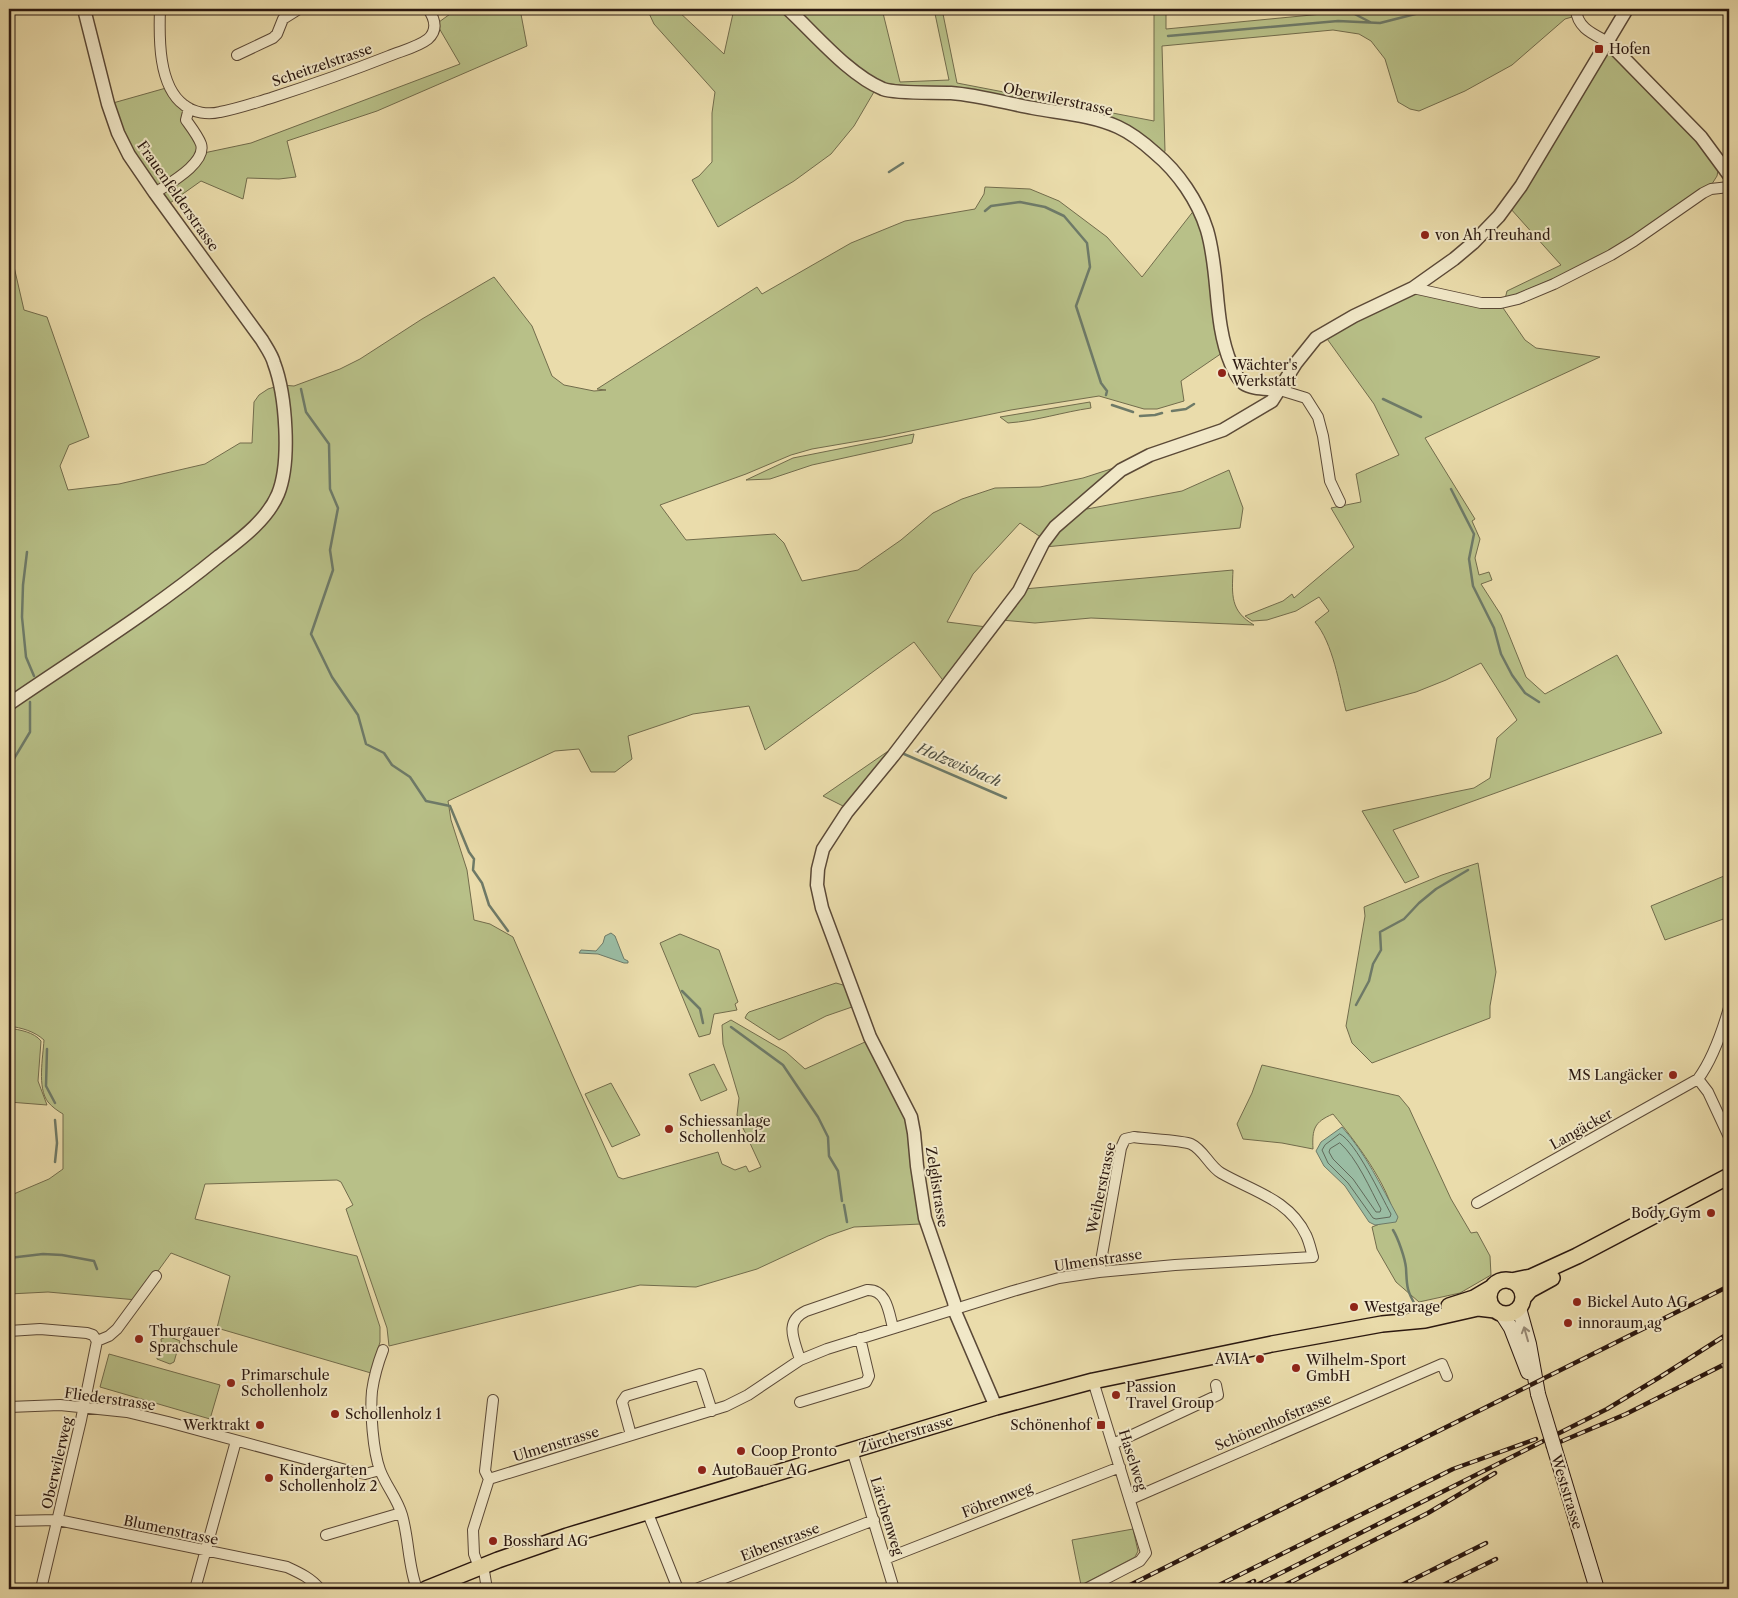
<svg xmlns="http://www.w3.org/2000/svg" width="1738" height="1598" font-family="'Libre Caslon Text',serif">
<style>
.green{fill:#b8c088;stroke:#726c4c}
.water{fill:#9abca3;stroke:#6e7a68}
.lines{fill:none;stroke-linecap:round;stroke-linejoin:round}
.shore{stroke:#626a5a;stroke-width:1}
.stream{stroke:#6e7a68;stroke-width:2.5}
.minor-casing{stroke:#5b4937;stroke-width:12}
.tertiary-casing{stroke:#5b4937;stroke-width:15}
.secondary-casing{stroke:#2b1810;stroke-width:16}
.primary-casing{stroke:#2b1810;stroke-width:18}
.minor{stroke:#f1e8c8;stroke-width:10}
.tertiary{stroke:#f1e8c8;stroke-width:12}
.secondary{stroke:#f1e8c8;stroke-width:14}
.primary{stroke:#eadcab;stroke-width:15}
.rail-casing{stroke:#2b1810;stroke-width:4.5}
.rail{stroke:#f1e8c8;stroke-width:2.5;stroke-dasharray:8;stroke-linecap:butt}
.secondary-bridge-casing{stroke:#2b1810;stroke-width:16;stroke-linecap:butt}
.secondary-bridge{stroke:#f1e8c8;stroke-width:14}
.oneway{stroke:#988a75}
.poi-dot{fill:#8f2418;stroke:#f1e8c8;stroke-width:2}
.labels{text-anchor:middle;stroke-width:4;stroke-linejoin:round;paint-order:stroke}
.poi-label{font-size:14px;fill:#2b1810;stroke:#f1e8c8;text-anchor:start}
.street-label{font-size:14px;fill:#2b1810;stroke:#f1e8c8}
.water-label{font-size:15px;font-style:italic;fill:#525143;stroke:#f1e8c8}
</style>
<rect width="100%" height="100%" fill="#eadcab"/>
<filter id="stains"><feTurbulence type="fractalNoise" baseFrequency=".004" numOctaves="4"/><feColorMatrix values="0 0 0 0 .2 0 0 0 0 .09 0 0 0 0 .02 0 0 0 .5 -.17"/></filter>
<radialGradient id="worn" r=".72"><stop offset=".6" stop-color="#630" stop-opacity="0"/><stop offset="1" stop-color="#630" stop-opacity=".3"/></radialGradient>
<path class="green" d="M457 9H520L527 46 377 111 287 141 296 177 279 179 247 178 243 199 201 181 170 203 144 169 122 132 113 103 166 88C181 107 197 128 199 154L251 143 460 64 439 28V22Z
M647 9H680L678 11 724 54 734 9H778L786 14 790 9H882L900 82 949 80 934 9H942L957 83 1154 121V9H1166V29L1322 14 1319 9H1573L1572 17 1565 19 1512 65 1465 91 1419 111 1410 109 1398 102 1385 59 1371 41 1359 34 1333 30 1162 46 1165 151 1162 156 1122 124 878 85 854 126 831 154 794 181 718 227 692 180 699 176 712 162V113L715 92 654 24Z
M1608 47 1698 139 1719 165 1717 176 1710 187 1632 240 1586 265 1505 299 1507 291 1561 265 1510 208Z
M985 187 1030 189 1059 201 1107 237 1142 277 1195 209 1204 231 1222 353 1181 381 1184 401 1157 409H1144L1099 396 1011 410 882 437 812 449 791 455 746 474 660 505 686 540 775 534 784 543 802 581 858 570 901 540 933 513 962 499 995 488 1040 487 1083 478 1117 467 1042 538 1020 523 973 574 947 622 987 627 945 683 914 642 765 750 749 706 693 714 628 736 632 759 615 772H591L579 749 555 751 448 801 451 820 467 870 474 920 490 924 513 937 572 1074 618 1177 623 1179 718 1152 722 1164 735 1170 746 1166 749 1172 761 1167 737 1115 739 1098 723 1044 722 1025 731 1020 786 1052 805 1069 865 1042 903 1113 910 1130 921 1224 854 1227 828 1236 757 1269 696 1287 640 1285 389 1346 387 1328 346 1209 353 1205 341 1182 337 1180 205 1184 195 1219 357 1256 380 1327V1342L371 1373 217 1328 230 1276 171 1253 137 1300 48 1292 9 1294V1196L49 1179 63 1169V1114C58 1111 52 1107 48 1102 37 1088 43 1057 44 1040 34 1031 22 1028 9 1026V245L24 310 47 317 89 437 69 445 60 466 68 490 119 484 205 464 240 443H252L254 402 259 395 268 389 281 385 294 386 340 369 360 359 422 319 494 277 532 326 552 376 564 385 594 391 606 390 597 389 757 287 762 294 851 243 905 221 975 209 984 194Z
M1412 290 1501 305 1525 340 1536 348 1600 357 1425 438 1475 519 1472 521 1480 539 1475 558 1479 575 1489 572 1492 580 1481 584 1501 615 1526 677 1545 694 1617 655 1662 733 1393 830 1419 877 1405 883 1362 811 1474 788 1490 778 1497 738 1517 720 1481 663 1446 680 1416 692 1346 711C1339 684 1333 643 1315 622L1329 611 1319 597 1296 611 1267 620 1252 621 1245 616 1283 601 1292 594 1294 598 1354 547 1331 508 1361 502 1356 474 1399 455 1374 404 1325 336Z
M1090 402 1091 408C1063 412 1036 421 1008 423L1000 417Z
M914 434 912 443 812 465 770 479 746 480 793 458Z
M1229 470 1243 508 1240 528 1045 547 1085 505 1087 509 1182 491Z
M1233 570C1232 595 1230 611 1254 625L1091 618 1035 623 1001 620 1024 589Z
M897 745 847 808 823 796Z
M1478 863 1496 972 1490 1006V1018L1372 1063 1352 1043 1346 1026 1365 916 1364 907 1442 875Z
M1729 874V917L1665 940 1651 906Z
M680 934 719 950 738 1002 735 1004 737 1010 714 1014 710 1034 699 1037 660 943Z
M836 983 843 985 845 987 852 1007 826 1016 779 1040 745 1018 747 1014 749 1012Z
M9 1028C20 1030 34 1032 41 1041L38 1081 47 1105 9 1102Z
M714 1064 727 1090 701 1101 689 1074Z
M1262 1065 1399 1096 1409 1108 1451 1199 1471 1233 1477 1232 1490 1256 1491 1275 1460 1293 1419 1302 1396 1282 1377 1249 1372 1227 1395 1218C1387 1183 1356 1142 1333 1114 1314 1122 1312 1129 1313 1149L1282 1143 1243 1139 1237 1124 1252 1093Z
M611 1083 640 1135 612 1147 585 1094Z
M168 1336 180 1341 174 1362 170 1364 157 1359V1355L162 1349 161 1339Z
M109 1354 220 1385 210 1419 100 1387Z
M1133 1529 1138 1551 1135 1557 1081 1585 1072 1540Z"/>
<path class="water" d="M611 933 615 936 624 959 628 961V963H624L598 954 579 953 581 950 596 951 603 943 605 936Z
M1342 1127C1366 1154 1381 1186 1398 1217L1396 1222 1375 1225 1369 1222 1345 1186 1324 1166 1316 1151 1321 1142Z"/>
<g class="lines">
<path class="shore" d="M1340 1134C1356 1142 1381 1196 1391 1214L1390 1217 1376 1219 1373 1218 1348 1183 1328 1163 1322 1150 1325 1145Z
M1340 1143C1357 1158 1370 1189 1381 1209L1380 1212H1376L1353 1179 1333 1159 1329 1152 1330 1149Z"/>
<path class="stream" d="M1345 9 1370 22
M1168 36 1338 21 1380 23 1435 9
M889 172 903 163
M985 211 991 206 1020 202 1045 207 1064 216 1087 243 1090 267 1076 306 1101 383 1107 391 1106 395
M301 389 306 412 329 444 330 489 338 508 330 550 333 570 311 634 332 677 358 715 366 744 384 753 392 765 410 777 426 801 450 806 469 852 474 859 473 870 482 883 489 905 508 931
M1383 399 1421 417
M1112 405 1133 412
M1172 411 1186 409 1194 404
M1140 416 1155 415 1162 413
M1451 489 1474 534 1469 559 1473 586 1494 628 1501 654 1512 675 1525 693 1539 702
M27 552 23 585 22 617 26 657 34 676
M904 754 1006 798
M9 767 30 732V702
M682 991 700 1009 703 1023
M1356 1005 1369 981 1373 964 1381 950 1380 932 1404 919 1419 903 1436 889 1468 870
M731 1027 783 1065 818 1117 828 1137 829 1156 838 1171 842 1201
M47 1049 46 1086 55 1103
M55 1162 57 1143 55 1120
M844 1205 847 1222
M1393 1230C1398 1238 1405 1258 1406 1268 1407 1285 1406 1290 1416 1306
M9 1258 43 1254 62 1255 94 1261 97 1269"/>
<defs>
<path id="minor" d="M160 9C159 37 158 86 184 105 194 113 208 115 220 112 237 109 254 103 271 98 311 85 351 71 389 56 401 51 418 47 428 39 438 30 435 19 428 9
M1576 9C1577 28 1593 34 1608 42
M237 55 273 38 277 34 283 19 299 9
M155 193C168 184 207 163 201 144 198 136 191 127 186 120L189 108
M1413 288 1481 303H1501L1518 299 1554 284 1611 255 1634 241 1703 193 1711 189 1729 187
M1280 390 1306 398 1318 417 1323 436 1330 481 1340 502
M1698 1079C1713 1059 1722 1032 1729 1008
M1477 1203 1698 1079 1708 1092 1729 1137
M9 1331 40 1329 87 1333 93 1335 97 1341
M97 1341 109 1336 117 1329 156 1276
M383 1350C378 1363 374 1377 372 1391 370 1411 373 1451 380 1470 386 1486 397 1498 402 1515 409 1539 408 1566 417 1589
M800 1360C795 1341 783 1322 806 1311L867 1290C887 1289 889 1313 893 1328
M800 1402 866 1382 869 1376 860 1338
M9 1407 60 1405 127 1412 168 1422 346 1470 365 1474 380 1470
M631 1435 622 1402 626 1396 700 1374 712 1411
M1113 1444 1218 1395 1216 1385
M852 1450 894 1589
M489 1479 726 1406 748 1395 800 1360 827 1349 1013 1291 1059 1278 1099 1272 1175 1265 1313 1257C1311 1250 1309 1241 1306 1235 1289 1199 1252 1191 1221 1173 1209 1166 1204 1150 1191 1144 1182 1140 1146 1139 1134 1137L1125 1139 1121 1148 1099 1272
M489 1479 485 1471 493 1400
M1131 1499 1442 1364 1447 1376
M647 1511 678 1589
M9 1521 58 1520 287 1567C300 1573 311 1578 320 1589
M326 1535 401 1513
M885 1559 1120 1467
M41 1589 81 1420 97 1341
M195 1589 236 1441
M487 1589 484 1571 477 1562 474 1554 473 1530 489 1479
M696 1589 874 1520
M1086 1589 1140 1561 1146 1553 1093 1381"/>
<path id="tertiary" d="M788 9C815 34 849 75 883 89 897 94 934 92 951 93 978 95 1006 103 1033 108 1060 113 1092 115 1118 127 1131 133 1144 143 1155 153 1178 172 1198 201 1207 230 1220 274 1213 321 1231 364 1234 370 1237 379 1243 383 1253 390 1268 388 1280 390
M1608 42 1701 137 1729 175
M9 704C79 656 152 611 219 556 241 539 267 520 278 494 291 462 286 395 274 363 272 355 266 347 262 340L155 193 129 155 118 133 108 104 84 9
M996 1407 956 1314 954 1302 925 1218 917 1166 914 1133 911 1117 870 1037 822 908 817 885 818 869 823 849 847 812 893 756 1019 591 1043 543 1055 527 1121 470 1150 455 1223 430 1272 401 1296 363 1316 338 1354 316 1413 288 1454 259 1473 243 1499 216 1521 186 1627 9"/>
<path id="secondary" d="M1519 1308 1529 1344 1538 1394
M1502 1314 1511 1328 1528 1372"/>
<path id="primary" d="M1489 1297a17 17 0 1 1 34 0a17 17 0 1 1-34 0Z
M1511 1281 1531 1277 1577 1256 1729 1176
M1523 1298 1530 1290 1552 1278
M1449 1306 1474 1298 1491 1288
M426 1589 498 1560 567 1536 996 1407 1093 1381 1272 1344 1382 1324 1425 1320 1478 1308 1495 1310"/>
</defs>
<use href="#minor" class="minor-casing"/>
<use href="#tertiary" class="tertiary-casing"/>
<use href="#secondary" class="secondary-casing"/>
<use href="#primary" class="primary-casing"/>
<use href="#minor" class="minor"/>
<use href="#tertiary" class="tertiary"/>
<use href="#secondary" class="secondary"/>
<use href="#primary" class="primary"/>
<defs>
<path id="rail" d="M1548 1447 1626 1414 1729 1362
M1122 1589 1729 1286
M1211 1589 1453 1469 1536 1439
M1237 1589 1254 1581
M1249 1589 1607 1409 1660 1377 1729 1333
M1277 1589 1428 1513 1495 1473
M1394 1589 1486 1543
M1435 1589 1496 1559"/>
</defs>
<use href="#rail" class="rail-casing"/>
<use href="#rail" class="rail"/>
<defs>
<path id="secondary-bridge" d="M1538 1394 1597 1589"/>
</defs>
<use href="#secondary-bridge" class="secondary-bridge-casing"/>
<use href="#secondary-bridge" class="secondary-bridge"/>
</g>
<defs><path id="oneway-shaft" d="M-6 0H5M1.5-3L5.5 0L1.5 3" fill="none" stroke-width="1.6" stroke-linecap="round" stroke-linejoin="round" transform="scale(1.25)"/></defs>
<use class="oneway" href="#oneway-shaft" transform="translate(1526 1334) rotate(-106)"/>
<g class="poi-dot">
<rect x="1594" y="44" width="10" height="10" rx="2.5"/>
<circle cx="1425" cy="235" r="5"/>
<circle cx="1222" cy="373" r="5"/>
<circle cx="1673" cy="1075" r="5"/>
<circle cx="669" cy="1129" r="5"/>
<circle cx="1711" cy="1213" r="5"/>
<circle cx="1577" cy="1302" r="5"/>
<circle cx="1354" cy="1307" r="5"/>
<circle cx="1568" cy="1323" r="5"/>
<circle cx="139" cy="1339" r="5"/>
<circle cx="1260" cy="1359" r="5"/>
<circle cx="1296" cy="1368" r="5"/>
<circle cx="231" cy="1383" r="5"/>
<circle cx="1116" cy="1395" r="5"/>
<circle cx="335" cy="1414" r="5"/>
<circle cx="260" cy="1425" r="5"/>
<rect x="1096" y="1420" width="10" height="10" rx="2.5"/>
<circle cx="741" cy="1451" r="5"/>
<circle cx="702" cy="1470" r="5"/>
<circle cx="269" cy="1478" r="5"/>
<circle cx="493" cy="1541" r="5"/>
</g>
<g class="labels">
<g class="poi-label">
<text x="1609" y="54">Hofen</text>
<text x="1435" y="240">von Ah Treuhand</text>
<text x="1232" y="370">Wächter's<tspan x="1232" dy="16">Werkstatt</tspan></text>
<text x="1663" y="1080" text-anchor="end">MS Langäcker</text>
<text x="679" y="1126">Schiessanlage<tspan x="679" dy="16">Schollenholz</tspan></text>
<text x="1701" y="1218" text-anchor="end">Body Gym</text>
<text x="1587" y="1307">Bickel Auto AG</text>
<text x="1364" y="1312">Westgarage</text>
<text x="1578" y="1328">innoraum ag</text>
<text x="149" y="1336">Thurgauer<tspan x="149" dy="16">Sprachschule</tspan></text>
<text x="1250" y="1364" text-anchor="end">AVIA</text>
<text x="1306" y="1365">Wilhelm-Sport<tspan x="1306" dy="16">GmbH</tspan></text>
<text x="241" y="1380">Primarschule<tspan x="241" dy="16">Schollenholz</tspan></text>
<text x="1126" y="1392">Passion<tspan x="1126" dy="16">Travel Group</tspan></text>
<text x="345" y="1419">Schollenholz 1</text>
<text x="250" y="1430" text-anchor="end">Werktrakt</text>
<text x="1091" y="1430" text-anchor="end">Schönenhof</text>
<text x="751" y="1456">Coop Pronto</text>
<text x="279" y="1475">Kindergarten<tspan x="279" dy="16">Schollenholz 2</tspan></text>
<text x="712" y="1475">AutoBauer AG</text>
<text x="503" y="1546">Bosshard AG</text>
</g>
<g class="street-label">
<text transform="translate(322 65) rotate(-19)" y="5">Scheitzelstrasse</text>
<text transform="translate(1058 99) rotate(12)" y="5">Oberwilerstrasse</text>
<text transform="translate(178 196) rotate(55)" y="5">Frauenfelderstrasse</text>
<text transform="translate(1581 1129) rotate(-29)" y="5">Langäcker</text>
<text transform="translate(937 1187) rotate(81)" y="5">Zelglistrasse</text>
<text transform="translate(1101 1188) rotate(-78)" y="5">Weiherstrasse</text>
<text transform="translate(1098 1260) rotate(-8)" y="5">Ulmenstrasse</text>
<text transform="translate(110 1399) rotate(8)" y="5">Fliederstrasse</text>
<text transform="translate(1273 1422) rotate(-23)" y="5">Schönenhofstrasse</text>
<text transform="translate(906 1434) rotate(-17)" y="5">Zürcherstrasse</text>
<text transform="translate(556 1444) rotate(-17)" y="5">Ulmenstrasse</text>
<text transform="translate(1133 1460) rotate(72)" y="5">Haselweg</text>
<text transform="translate(57 1463) rotate(-77)" y="5">Oberwilerweg</text>
<text transform="translate(1567 1492) rotate(73)" y="5">Weststrasse</text>
<text transform="translate(997 1500) rotate(-21)" y="5">Föhrenweg</text>
<text transform="translate(887 1516) rotate(73)" y="5">Lärchenweg</text>
<text transform="translate(171 1530) rotate(12)" y="5">Blumenstrasse</text>
<text transform="translate(780 1542) rotate(-21)" y="5">Eibenstrasse</text>
</g>
<g class="water-label">
<text transform="translate(959 765) rotate(23)" y="5">Holzwisbach</text>
</g>
</g>
<rect width="1738" height="1598" fill="none" stroke="#eadcab" stroke-width="30"/>
<rect x="10" y="10" width="1718" height="1578" fill="none" stroke="#2b1810" stroke-width="2.5"/>
<rect x="15" y="15" width="1708" height="1568" fill="none" stroke="#2b1810"/>
<rect width="100%" height="100%" filter="url(#stains)"/>
<rect width="100%" height="100%" fill="url(#worn)"/>
</svg>
